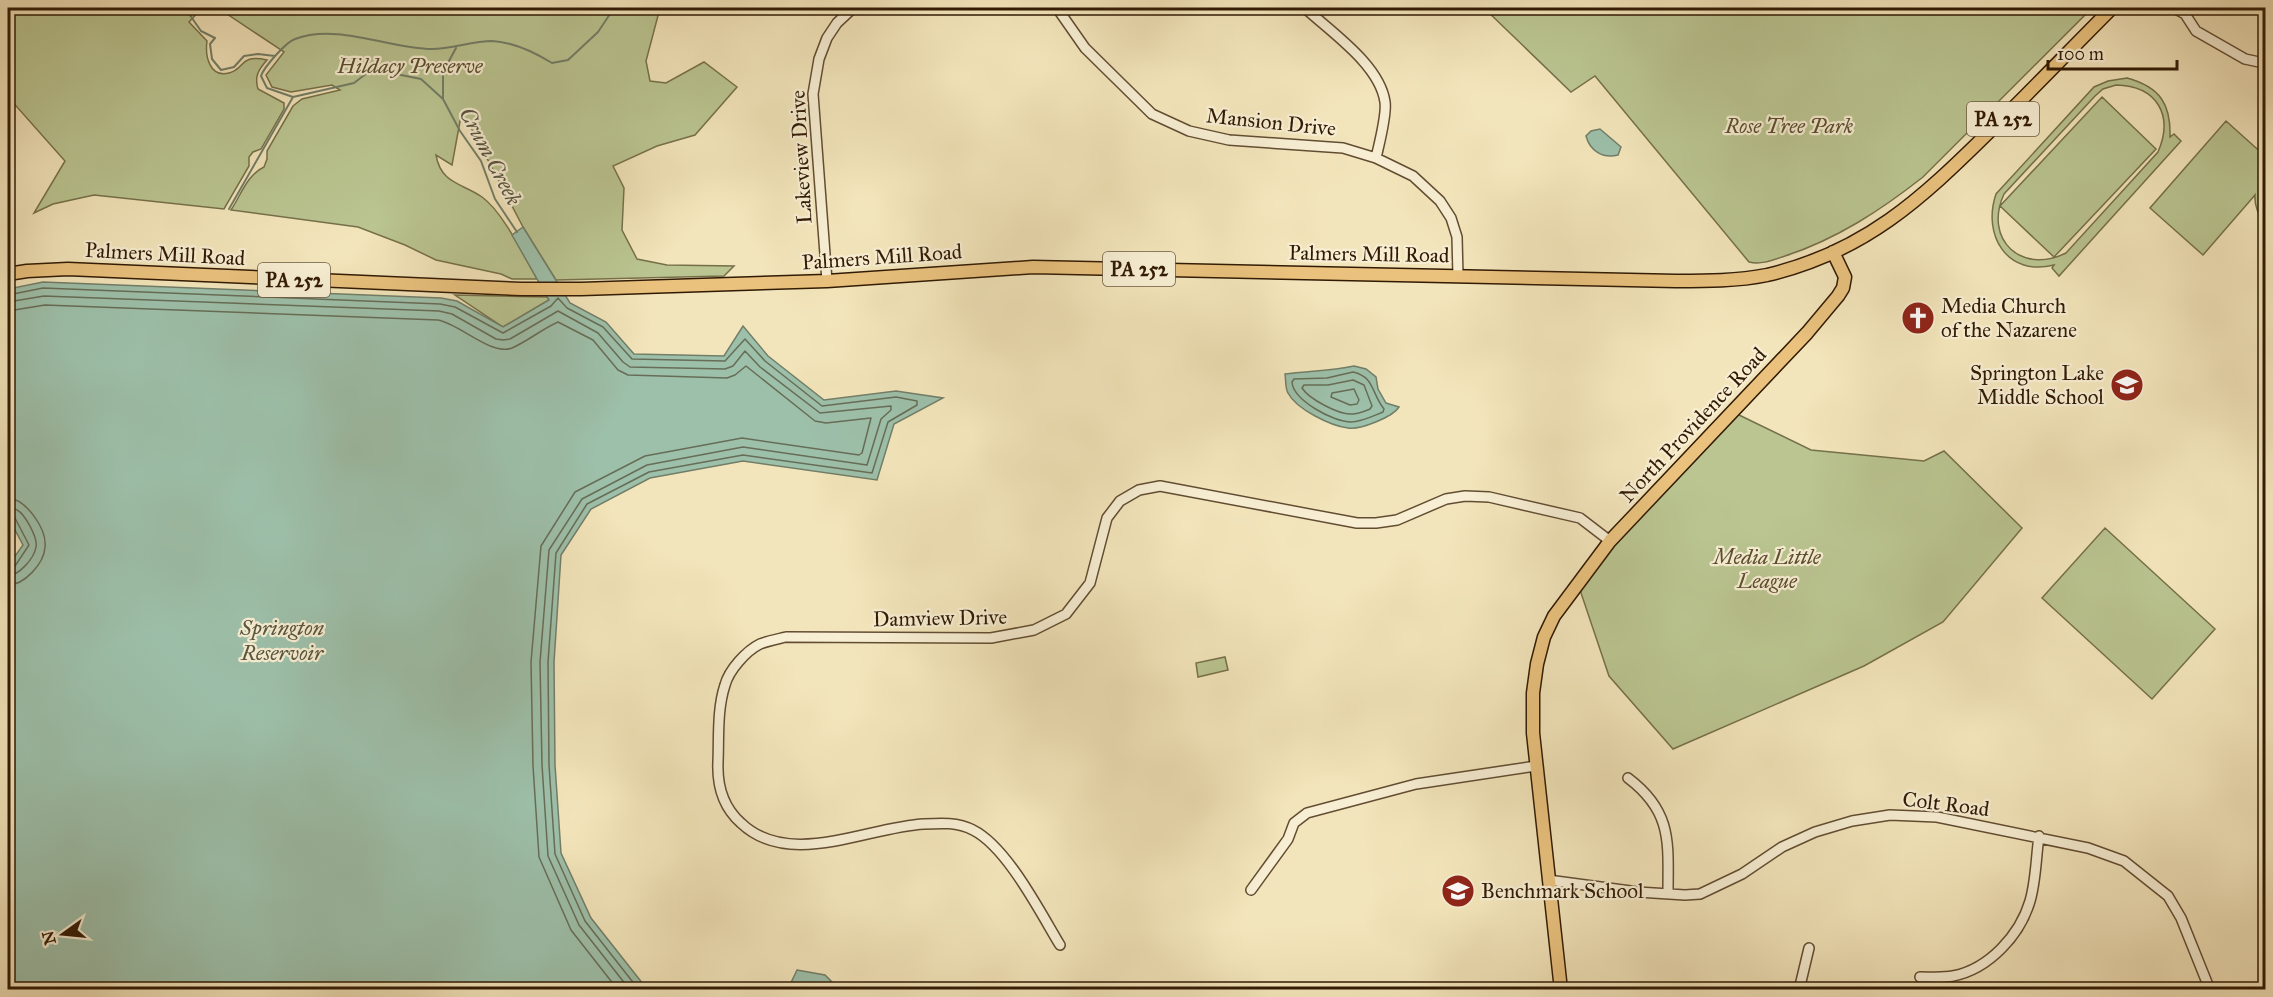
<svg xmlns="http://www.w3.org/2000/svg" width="2273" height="997" font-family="'IM FELL Great Primer',serif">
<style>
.green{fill:#bac591;stroke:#76704a;stroke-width:1.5;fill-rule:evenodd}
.water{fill:#9dc0aa;stroke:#727e68;stroke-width:1.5}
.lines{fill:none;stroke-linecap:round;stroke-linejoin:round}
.shore{stroke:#676d57;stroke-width:1.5}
.stream{stroke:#727e68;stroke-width:2}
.minor-casing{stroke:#624d32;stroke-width:12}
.major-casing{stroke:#311a04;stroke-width:15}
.minor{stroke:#f7eed3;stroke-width:9}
.major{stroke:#eac27e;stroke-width:12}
.labels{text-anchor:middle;stroke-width:4.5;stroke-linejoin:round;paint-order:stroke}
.shield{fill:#f7eed3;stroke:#6c5a42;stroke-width:1.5}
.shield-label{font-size:20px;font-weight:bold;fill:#311a04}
.park-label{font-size:21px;font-style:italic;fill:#5a4d2e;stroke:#f7eed3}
.street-label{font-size:21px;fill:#311a04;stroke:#f7eed3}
.poi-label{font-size:21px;fill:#311a04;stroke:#f7eed3;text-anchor:start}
.water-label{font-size:22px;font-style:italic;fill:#57543e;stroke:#f7eed3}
</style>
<rect width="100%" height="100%" fill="#f3e5bb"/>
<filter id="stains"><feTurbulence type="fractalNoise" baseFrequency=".00333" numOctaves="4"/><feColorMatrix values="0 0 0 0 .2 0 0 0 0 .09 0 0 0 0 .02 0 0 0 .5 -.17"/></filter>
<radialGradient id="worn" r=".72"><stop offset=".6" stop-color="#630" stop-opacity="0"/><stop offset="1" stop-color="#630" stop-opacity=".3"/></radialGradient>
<path class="green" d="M8 8H202L189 22 207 41C205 55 209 78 229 73 246 69 238 54 267 60 259 69 254 76 258 89L284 103V109L261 149 253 152 249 157V166L224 209 94 195 53 204 34 213 65 161 9 98 8 93Z
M218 8H660L646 61 650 81 666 83 704 62 737 87 695 135 657 146 613 166 624 188 622 230 637 259 667 265 734 266 724 276 556 280 523 227 470 126 461 116 452 165 436 155C441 184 462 183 482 197 503 212 524 256 537 279H512L501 274 436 260 405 245 358 227 231 210C241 195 247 175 264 167L267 159V151L293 106 302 99 340 90 332 85 291 92 272 87 266 75 284 52Z
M1484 8H2092L1923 177C1881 210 1837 239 1785 256 1773 260 1762 265 1749 262L1595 76 1571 92Z
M2127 78C2160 87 2171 104 2170 137L2174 134 2181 141 2059 276 2052 268 2054 265C2007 277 1982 235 1996 194L2094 87 2108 81ZM2116 85C2157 86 2174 115 2158 152L2066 253C2022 275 1983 240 2004 194L2095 96 2103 89Z
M2102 97 2156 149 2054 257 2000 206Z
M2226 121 2265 156V225C2259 216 2254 206 2255 195L2203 255 2150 208Z
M455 295 547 297 549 300 503 327Z
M1737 414 1811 450 1924 461 1944 451 2022 528 1943 622 1864 666 1673 749 1609 676 1578 584Z
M2105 528 2215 629 2152 699 2042 598Z
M1225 657 1228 670 1198 677 1196 663Z"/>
<path class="water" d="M1600 129 1621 147 1618 155C1603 159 1590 151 1586 136L1591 131Z
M523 227 570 303 606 322 634 354 724 356 743 326 768 356 824 400 896 391 943 398 894 424 877 480 743 461 650 478 591 509 561 555 554 662 555 765 561 853 591 918 647 989H8V566L23 545 8 517V289L43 282 441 298 457 301 503 327 549 300 512 235Z
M1354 366 1366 369 1376 377 1378 389 1386 403 1399 407C1393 417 1360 430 1348 428 1331 426 1296 409 1288 393 1285 388 1286 380 1285 374 1309 371 1331 371 1354 366Z
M797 970 825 975 839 989H788Z"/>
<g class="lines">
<path class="shore" d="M8 295 43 288 440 304 455 307 503 333 551 306 558 298 567 308 603 327 632 359 725 361 745 339 765 361 822 406 896 397 917 401V405L888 422 872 473 743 455 649 472 587 504 556 553 548 662 549 765 555 854 585 921 639 990
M8 302 44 296 439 311 452 314 496 339 503 340 510 339 558 311 598 333 623 362 630 367 725 369 733 366 745 351 760 367 820 413 891 406V410L881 419 867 465 743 447 647 465 582 499 549 550 540 662 542 765 548 856 579 925 630 990
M8 311 45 305 438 320C460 324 491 356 512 348 528 341 542 329 558 322L593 340 618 370 628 375 727 378 735 375 746 366 815 421 826 423 871 418 862 453 859 455 742 438 645 456 575 492 541 546 531 662 533 766 539 857 571 930 618 990
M1353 372C1375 377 1371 393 1384 409L1383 412C1373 416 1361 422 1351 422 1333 422 1293 400 1292 382L1294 379 1327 378Z
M1353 380 1364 385 1372 406 1370 409C1365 411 1358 414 1352 414 1339 415 1309 399 1302 388L1304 385H1328Z
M1354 389 1359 400 1357 404 1350 405 1331 397 1332 393Z
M8 498C26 499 47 529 45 547 44 564 24 585 8 585
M8 507C12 508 13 507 17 510 25 514 38 538 36 547 34 559 19 575 8 576
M8 515 15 518 29 545 15 566 8 569"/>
<path class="stream" d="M185 8 201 31 215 38 210 44 212 59 221 70 234 67 244 56 258 54 275 56
M456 48 443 72V99L460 131 481 161 495 199 517 232
M443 99 421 79 386 72 367 73 354 83 293 97 267 88 261 76C264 67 286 42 295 39 337 23 391 49 432 49 452 49 472 41 492 41 514 42 534 52 552 63L568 60 598 32 614 8
M229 209 293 97"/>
<defs>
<path id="minor" d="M1057 8 1085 48 1152 114 1189 131 1229 140 1343 148 1376 158 1413 176 1440 201 1451 218 1457 237 1458 276
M1305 8C1331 32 1380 65 1385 102 1387 115 1379 144 1376 158
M2174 8 2185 14 2196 31 2245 59 2259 62 2266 58
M827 281 813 94 819 59 827 38 837 23 853 8
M1628 778C1673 812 1668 843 1668 894
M1548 880 1638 892 1685 895 1700 894 1742 874 1782 847 1815 832 1852 821 1890 815 1937 817 2088 848 2124 861 2168 896 2181 918 2210 990
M1251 890 1288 839 1294 823 1307 813 1416 784 1536 766
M1060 945C1040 912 1007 847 973 830 958 822 941 823 924 824 867 827 789 869 741 823 723 807 717 785 718 762 719 737 717 709 725 685 729 670 746 651 760 644 768 641 778 639 786 637L991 638 1034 630 1066 614 1090 583 1107 518 1120 501 1139 490 1160 486 1357 523H1376L1397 520 1446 499 1465 496 1489 497 1580 518 1610 541
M1920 977C1931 977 1943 978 1953 976 1989 969 2020 935 2030 901 2036 881 2036 857 2039 836
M1799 990 1809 948"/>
<path id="major" d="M8 274 27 271 68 269 521 289H581L827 281 1033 267 1676 281C1706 281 1737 281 1767 275 1865 252 1921 199 1990 131 2031 91 2071 49 2112 8
M1561 990 1533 733V693L1537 664 1544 637 1554 616 1610 541 1807 333 1838 296 1843 288 1845 277 1833 252"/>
</defs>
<use href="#minor" class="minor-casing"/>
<use href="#major" class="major-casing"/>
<use href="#minor" class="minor"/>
<use href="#major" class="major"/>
</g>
<defs>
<symbol id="church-disc" viewBox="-11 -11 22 22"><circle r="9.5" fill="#8f2418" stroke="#f7eed3"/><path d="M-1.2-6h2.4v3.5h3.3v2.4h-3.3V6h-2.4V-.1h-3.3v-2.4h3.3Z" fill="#fff"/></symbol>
<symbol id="school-disc" viewBox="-11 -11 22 22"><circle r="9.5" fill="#8f2418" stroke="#f7eed3"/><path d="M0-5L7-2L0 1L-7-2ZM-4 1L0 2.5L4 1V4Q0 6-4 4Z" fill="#fff"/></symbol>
</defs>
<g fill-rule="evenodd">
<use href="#church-disc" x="1899" y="299" width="38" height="38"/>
<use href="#school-disc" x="2108" y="366" width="38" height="38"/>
<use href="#school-disc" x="1439" y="872" width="38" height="38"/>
</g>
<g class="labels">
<g class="shield">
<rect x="1967" y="102" width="72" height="34" rx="4.5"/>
<rect x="1103" y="252" width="72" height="34" rx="4.5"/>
<rect x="258" y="263" width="72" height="34" rx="4.5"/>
</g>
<g class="shield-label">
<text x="2003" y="126">PA 252</text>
<text x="1139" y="276">PA 252</text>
<text x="294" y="287">PA 252</text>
</g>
<g class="park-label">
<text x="410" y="73">Hildacy Preserve</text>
<text x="1789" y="133">Rose Tree Park</text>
<text x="1767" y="564">Media Little<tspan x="1767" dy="24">League</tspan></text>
</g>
<g class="street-label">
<text transform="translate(1271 122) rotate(6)" y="7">Mansion Drive</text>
<text transform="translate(801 157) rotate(-93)" y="7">Lakeview Drive</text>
<text transform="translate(165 254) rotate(3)" y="7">Palmers Mill Road</text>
<text transform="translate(1369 254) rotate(1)" y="7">Palmers Mill Road</text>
<text transform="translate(882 257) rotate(-4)" y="7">Palmers Mill Road</text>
<text transform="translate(1693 425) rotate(-47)" y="7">North Providence Road</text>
<text transform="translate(940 618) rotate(-1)" y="7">Damview Drive</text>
<text transform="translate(1946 804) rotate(7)" y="7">Colt Road</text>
</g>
<g class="poi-label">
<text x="1941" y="313">Media Church<tspan x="1941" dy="24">of the Nazarene</tspan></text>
<text x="2104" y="380" text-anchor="end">Springton Lake<tspan x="2104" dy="24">Middle School</tspan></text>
<text x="1481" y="898">Benchmark School</text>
</g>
<g class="water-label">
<text transform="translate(491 156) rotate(62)" y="8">Crum Creek</text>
<text x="282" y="635">Springton<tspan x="282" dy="25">Reservoir</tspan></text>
</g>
</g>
<rect width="2273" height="997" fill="none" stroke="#f3e5bb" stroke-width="30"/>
<rect x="9" y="9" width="2255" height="979" fill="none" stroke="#311a04" stroke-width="3"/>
<rect x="15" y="15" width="2243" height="967" fill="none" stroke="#311a04" stroke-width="1.5"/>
<g transform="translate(63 934) rotate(255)" stroke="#f7eed3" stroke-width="4.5" paint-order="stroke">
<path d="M0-4.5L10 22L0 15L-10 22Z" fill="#311a04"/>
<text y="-9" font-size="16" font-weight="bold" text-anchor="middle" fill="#311a04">N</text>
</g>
<path d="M2048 60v9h129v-9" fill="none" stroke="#311a04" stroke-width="3"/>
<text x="2057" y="60" font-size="18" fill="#311a04" stroke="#f7eed3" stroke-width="4.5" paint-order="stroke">100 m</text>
<rect width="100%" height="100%" filter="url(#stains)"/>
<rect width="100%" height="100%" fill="url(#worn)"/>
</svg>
